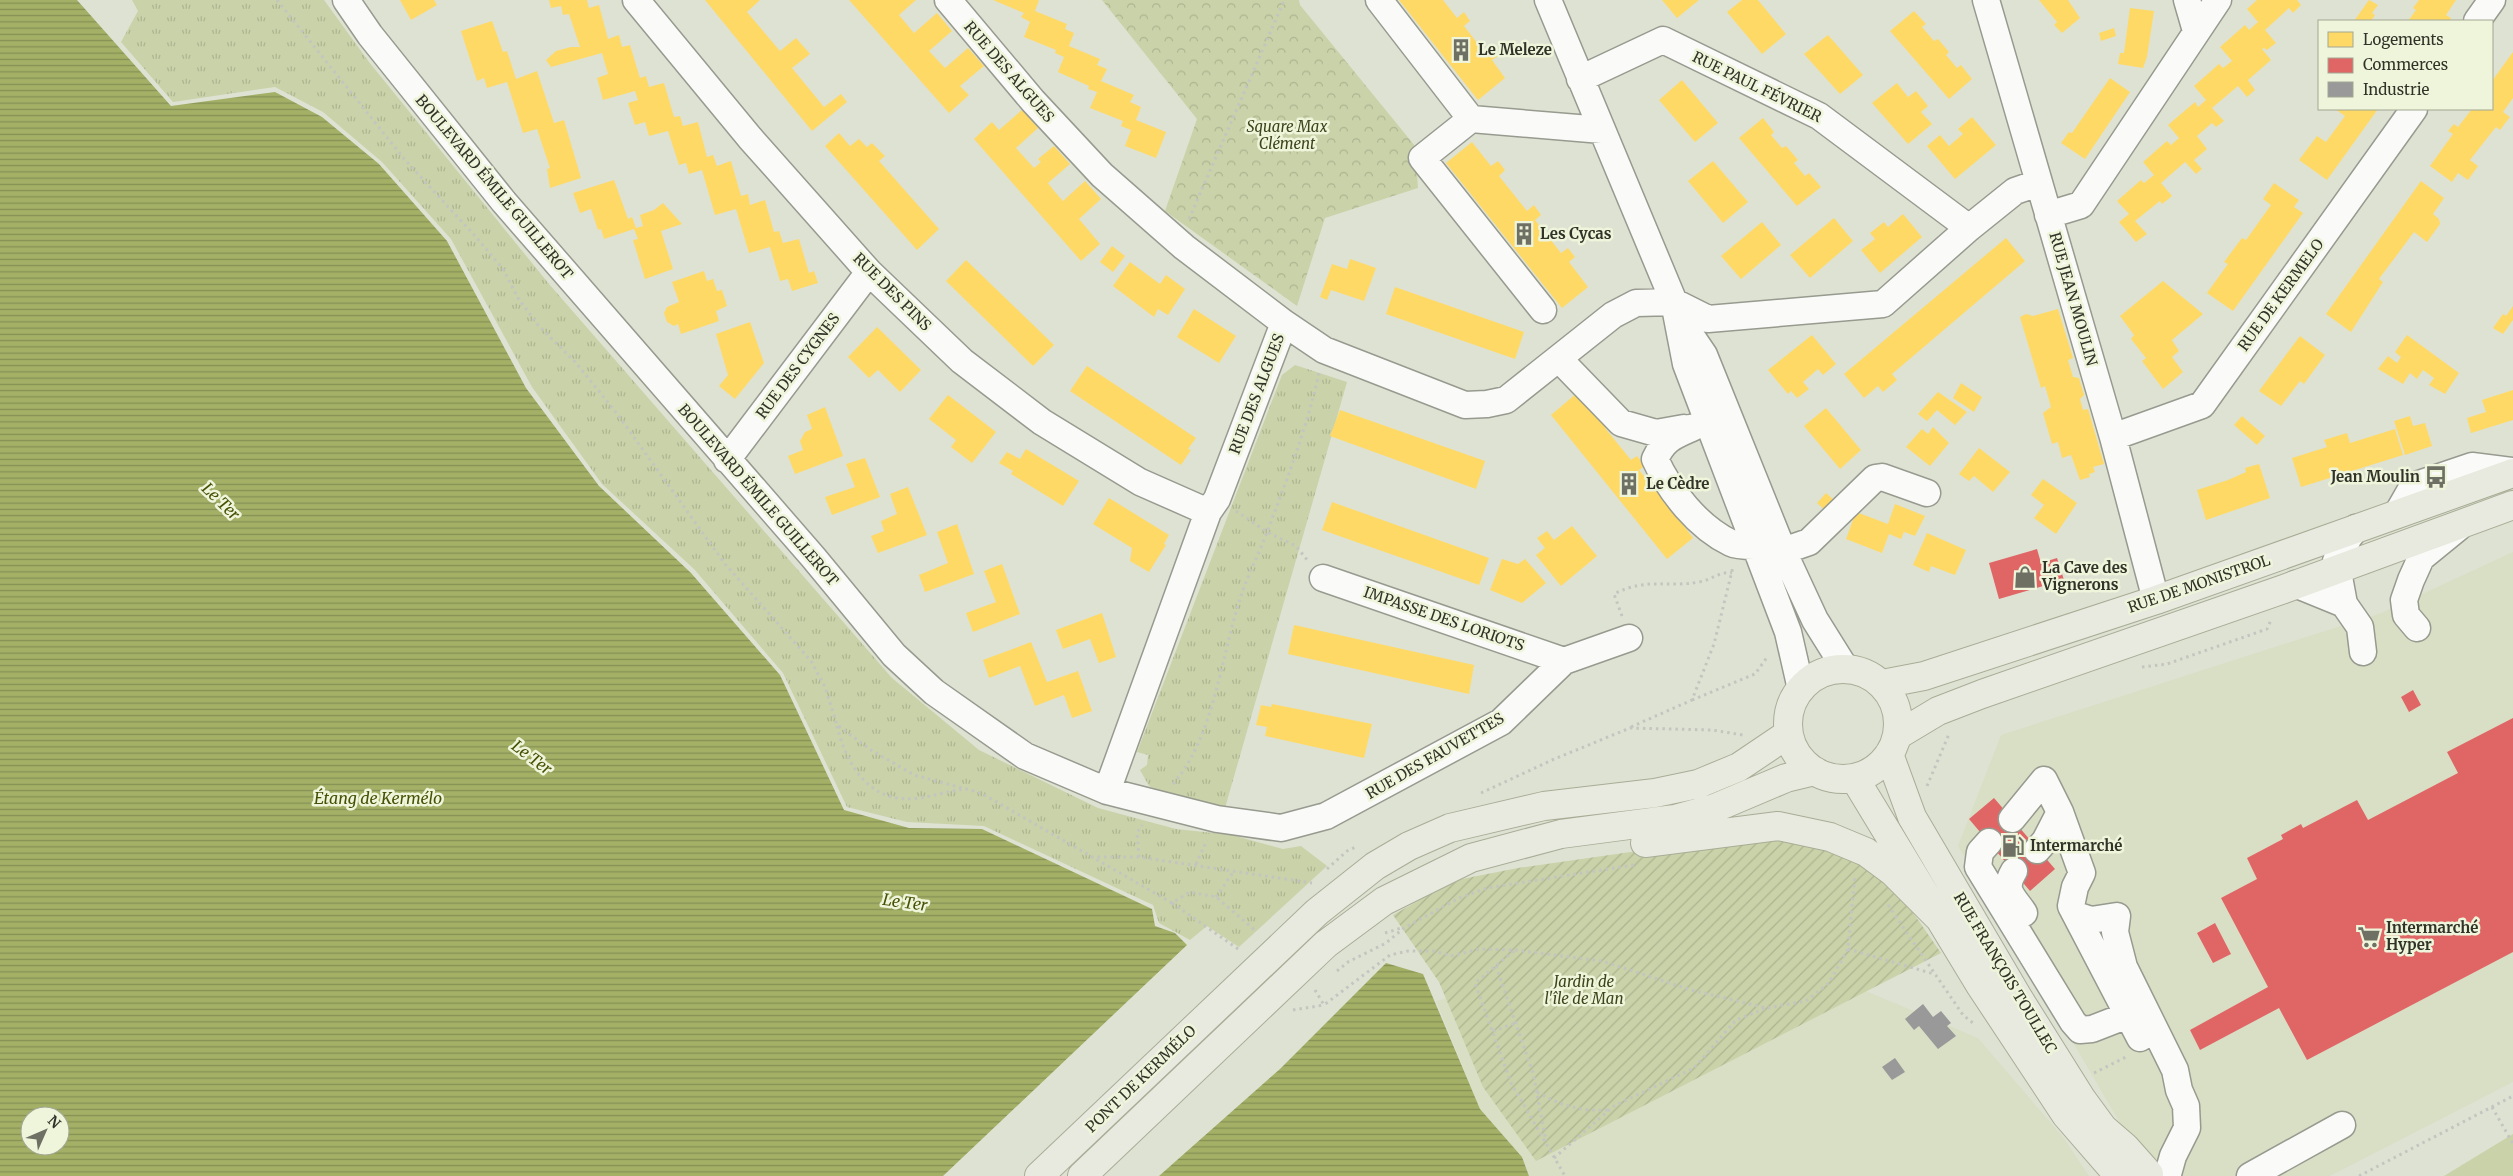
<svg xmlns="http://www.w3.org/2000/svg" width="2513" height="1176" font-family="Merriweather,serif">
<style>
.built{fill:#d8dfc5}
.grass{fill:url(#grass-tufts)}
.park{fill:url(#park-crowns)}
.garden{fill:url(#garden-furrows)}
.pitch{fill:#c9d2a8}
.water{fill:url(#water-rules);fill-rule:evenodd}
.homes{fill:#ffd966}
.shops{fill:#e06666}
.industry{fill:#999}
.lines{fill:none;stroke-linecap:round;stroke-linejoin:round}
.minor-casing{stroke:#979a8f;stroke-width:29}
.major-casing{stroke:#a8ad96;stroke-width:30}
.path{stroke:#c4c5c0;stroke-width:3;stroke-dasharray:2.5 4;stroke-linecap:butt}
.minor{stroke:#fafbf8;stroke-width:26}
.major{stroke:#e8eadf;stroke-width:28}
.labels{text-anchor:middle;stroke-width:5;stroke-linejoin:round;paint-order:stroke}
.poi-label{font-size:15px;font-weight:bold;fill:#313329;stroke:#eef5da;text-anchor:start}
.street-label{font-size:15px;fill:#313329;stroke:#eef5da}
.park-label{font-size:15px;font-style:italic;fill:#3d441c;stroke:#eef5da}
.water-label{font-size:16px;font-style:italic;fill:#475105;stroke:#eef5da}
</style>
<defs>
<pattern id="grass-tufts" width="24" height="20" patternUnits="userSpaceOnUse" patternTransform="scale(1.25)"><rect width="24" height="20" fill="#c9d2a8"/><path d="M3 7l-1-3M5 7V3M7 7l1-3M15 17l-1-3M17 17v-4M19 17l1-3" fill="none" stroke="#adb591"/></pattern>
<pattern id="park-crowns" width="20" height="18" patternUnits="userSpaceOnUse" patternTransform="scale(1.25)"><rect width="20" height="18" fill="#c9d2a8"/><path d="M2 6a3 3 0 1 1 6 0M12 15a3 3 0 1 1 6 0" fill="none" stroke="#adb591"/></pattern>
<pattern id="garden-furrows" width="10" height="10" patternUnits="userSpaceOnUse" patternTransform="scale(1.25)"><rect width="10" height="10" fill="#c9d2a8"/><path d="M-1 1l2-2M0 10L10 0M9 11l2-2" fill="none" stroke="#adb591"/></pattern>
<pattern id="water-rules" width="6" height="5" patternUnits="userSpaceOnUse" patternTransform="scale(1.25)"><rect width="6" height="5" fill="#a3b066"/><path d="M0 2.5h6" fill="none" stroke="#859054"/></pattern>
</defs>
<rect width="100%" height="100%" fill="#dee2d3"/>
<path class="built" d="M2513 552V1082L2330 1176H2151L1958 846 2001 735 2381 613Z
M1676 944 1861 989 1978 1038 2063 1137 2089 1176H1529L1522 1157 1480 1109 1436 1001Z"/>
<path class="grass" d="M132 0H324L369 62 549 284 892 678 979 750 1098 808 1176 829 1232 835 1283 849 1301 846 1327 866 1239 947 1207 926 1190 940 1159 923 1153 905 984 826 907 822 847 807 783 673 694 569 602 484 532 387 451 239 382 162 323 112 275 87 173 102 121 42 138 11Z
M1295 365 1347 382 1225 808 1173 798 1149 786 1140 770 1147 765 1148 755 1137 752 1282 375Z"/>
<path class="park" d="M1102 0H1299L1300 5 1415 146 1418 188 1325 218 1297 306 1165 211 1197 119Z"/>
<path class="garden" d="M1770 832 1840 846 1896 888 1941 953 1536 1161 1483 1087 1439 982 1393 915 1425 897 1462 879 1518 868Z"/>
<path class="pitch" d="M2513 1134V1176H2444Z"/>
<path class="water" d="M0 0H77L171 106 275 92 322 117 379 164 447 241 526 388 599 486 691 573 780 675 844 810 909 828 982 829 1152 909 1155 926 1175 933 1187 945 943 1176H0ZM30 1116H60V1146H30Z
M1386 963 1423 974 1480 1109 1522 1157 1529 1176H1159L1280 1069Z"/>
<path class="homes" d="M400 0H434L437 5 411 20Z
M549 0H587L589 8 599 5 608 39 619 35 622 47 630 45 640 78 646 76 649 87 664 83 674 117 680 116 683 126 698 122 707 157 713 155 717 166 731 161 741 196 748 194 750 205 765 200 774 232 779 231 783 243 799 239 809 273 814 271 818 283 792 291 788 279 780 281 770 247 749 253 736 209 715 215 702 170 689 174 686 163 679 165 668 131 649 136 645 122 635 125 628 103 638 100 635 91 603 100 597 78 608 74 602 53 551 67 546 60 556 51 571 47H580L569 14 563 15 561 6 551 8Z
M705 0H760L747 12 780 51 796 38 810 54 792 68 824 107 841 94 847 102 812 131Z
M849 0H916L899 15 914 33 937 13 952 31 929 51 945 68 968 48 984 66 960 86 969 95 949 113Z
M993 0H1039L1035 11 1067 24 1065 29 1074 33 1069 46 1100 59 1097 65 1107 69 1101 81 1134 95 1130 102 1141 107 1136 120 1166 132 1156 158 1125 146 1131 130 1121 126 1123 121 1090 108 1097 92 1088 89 1089 86 1058 72 1064 57 1055 53 1056 50 1024 37 1030 22 1021 17 1024 13Z
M1399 0H1443L1457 18 1464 12 1470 21 1464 26 1485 53 1492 47 1498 56 1492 60 1505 78 1478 100Z
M1662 0H1699L1677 18Z
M1742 0H1758L1786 34 1762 54 1727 12Z
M2039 0H2068L2080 18 2062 33 2054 25 2057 22Z
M2257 0H2297L2301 5 2293 13 2289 8 2265 30 2276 43 2267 50 2264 48 2262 49 2271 60 2248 80 2255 90 2247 97 2238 86 2212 108 2224 121 2216 127 2212 123 2197 136 2207 149 2194 160 2202 169 2196 174 2185 162 2161 183 2172 196 2162 204 2160 201 2135 221 2147 234 2136 242 2119 222 2129 214 2117 201 2141 180 2144 183 2154 175 2143 162 2167 141 2171 145 2179 138 2168 125 2195 102 2198 107 2206 100 2194 86 2219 64 2223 68 2232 61 2220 47 2245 25 2249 30 2258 22 2247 9Z
M2369 0 2378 5 2372 13 2375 15 2371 21H2354Z
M2419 0H2456L2446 15 2451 18 2449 21H2408L2416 10 2413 8Z
M2130 8 2154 11 2147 57 2143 68 2118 64 2120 53H2124Z
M1914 11 1926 24 1922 27 1934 41 1938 39 1949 52 1946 55 1957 68 1961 65 1972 79 1949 99 1890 31Z
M492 21 503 52 507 51 516 79 537 71 554 123 564 120 581 178 550 188 547 169 550 168 537 129 523 133 507 82 487 88 484 78 477 81 461 31Z
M2114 28 2116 36 2101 41 2099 33Z
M1828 35 1863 75 1840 94 1804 54Z
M2513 52V98L2503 112 2510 117 2500 130 2496 127 2488 137 2470 160 2478 166 2468 180 2458 173 2452 182 2430 166 2453 134 2448 131 2454 124 2458 127 2472 109H2492V81Z
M2110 78 2130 92 2085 159 2061 143 2069 132 2072 133Z
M1682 80 1718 123 1695 142 1659 100Z
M1897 83 1908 97 1916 91 1928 106 1921 112 1932 124 1908 144 1872 103Z
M2335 109H2378L2327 180 2299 160 2317 136 2326 142 2345 116Z
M1022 110 1038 128 1016 148 1024 157 1034 168 1041 162 1038 159 1054 146 1070 164 1048 183 1055 192 1063 201 1085 181 1101 199 1079 219 1100 244 1081 261 974 139 992 122 999 130Z
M1972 117 1996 145 1955 179 1927 146 1940 135 1949 146 1963 134 1958 129Z
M1763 118 1774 132 1771 135 1782 148 1786 146 1798 160 1794 163 1805 176 1809 173 1821 187 1797 206 1739 138Z
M839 133 850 146 859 139 867 147 872 143 885 156 879 161 939 229 917 250 825 146Z
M1472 142 1491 166 1498 161 1505 170 1499 176 1527 211 1534 205 1541 215 1535 220 1561 253 1568 248 1575 257 1569 262 1588 287 1562 308 1446 163Z
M1713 161 1748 202 1723 223 1688 181Z
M614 180 628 219 632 217 636 228 643 226 640 215 654 210 663 203 682 224 661 231 673 269 645 279 633 240 638 239 634 229 604 239 601 229 598 230 591 209 580 213 573 193Z
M2421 181 2444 198 2433 214 2439 219 2440 224 2427 242 2414 232 2379 279 2383 282 2351 332 2326 314Z
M2274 183 2299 200 2294 207 2303 213 2233 311 2207 293 2228 264 2224 262 2242 238 2246 240 2271 205 2263 199Z
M1903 214 1922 237 1880 273 1861 250 1875 239 1870 233 1884 222 1888 227Z
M1834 218 1853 241 1810 278 1790 255Z
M1762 222 1781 245 1741 279 1721 256Z
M2006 238 2025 261 1892 374 1897 380 1883 392 1878 386 1864 398 1844 374Z
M1112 246 1125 256 1113 272 1100 262Z
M1350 259 1376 268 1364 301 1331 290 1327 300 1320 297 1332 264 1347 269Z
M966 260 1054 345 1033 366 946 281Z
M1130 262 1160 284 1166 275 1185 289 1168 315 1158 309 1154 317 1113 286Z
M704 271 707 281 713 279 717 291 722 290 727 306 716 311 719 321 681 334 678 324 674 326 667 322 664 313 667 307 679 302 672 282Z
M2163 281 2203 314 2172 340 2179 351 2172 357 2183 372 2163 389 2142 361 2146 358 2131 339 2134 335 2120 316Z
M1395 287 1524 332 1515 359 1386 314Z
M2513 306V320L2503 334 2493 328 2503 314 2506 316Z
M1194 309 1236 336 1219 363 1177 337Z
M2058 309 2073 358 2068 360 2073 377 2079 378 2084 395 2080 399 2083 410 2088 409 2104 464 2093 467 2095 472 2089 474 2090 477 2080 480 2071 455 2062 458 2058 442 2052 444 2043 413 2051 407 2045 386 2041 388 2020 317 2026 314 2033 316Z
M750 322 764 363 735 399 719 386 728 375 716 334Z
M877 327 921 370 900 392 878 370 869 378 848 357Z
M1812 335 1836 364 1823 375 1818 369 1803 382 1809 389 1797 398 1791 391 1788 394 1768 370Z
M2407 335 2459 373 2445 394 2429 385 2434 378 2423 370 2417 379 2410 373 2403 384 2378 369 2388 356 2397 363 2401 357 2395 352Z
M2300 336 2325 355 2304 384 2300 381 2281 406 2259 391Z
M1087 366 1196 438 1188 449 1191 450 1181 465 1070 391Z
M1961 383 1982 397 1974 412 1953 398Z
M2513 390V420L2471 433 2467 418 2486 412 2482 400Z
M1938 392 1967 412 1955 425 1937 410 1927 421 1918 414Z
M1577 393 1596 417 1603 413 1611 422 1605 428 1631 460 1637 456 1645 466 1639 470 1666 503 1673 499 1680 508 1674 513 1693 538 1667 559 1551 415Z
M948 395 996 432 972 463 951 447 956 440 929 419Z
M825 407 843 456 795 474 788 456 803 450 800 441 805 432 812 429 807 415Z
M1826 408 1861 450 1840 469 1804 426Z
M1340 410 1485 461 1476 489 1330 436Z
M2242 416 2265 436 2257 445 2234 425Z
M2410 416 2413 426 2425 423 2432 446 2405 455 2394 421Z
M1933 427 1949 443 1930 466 1906 447 1922 429 1928 434Z
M2395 429 2403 455 2301 487 2292 458 2327 447 2324 440 2347 433 2350 443Z
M1979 448 2010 472 1993 492 1974 476 1969 481 1959 474Z
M1026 449 1079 481 1063 506 1011 474 1013 471 999 463 1007 452 1020 459Z
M865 458 880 497 832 515 825 497 855 487 846 464Z
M2259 464 2270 498 2206 520 2197 490 2228 480 2246 472 2245 468Z
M2043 479 2077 503 2056 534 2034 518 2044 505 2031 495Z
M908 487 927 535 878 553 871 536 884 531 881 521 897 514 890 494Z
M1826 493 1835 501 1826 511 1817 503Z
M1109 498 1169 535 1164 544 1166 545 1149 572 1130 561 1132 548 1093 524Z
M1332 502 1489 558 1479 585 1322 530Z
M1895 504 1925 516 1915 536 1904 532 1901 539 1889 534 1882 553 1846 539 1856 512 1888 524Z
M957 524 974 574 925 592 919 575 948 563 937 532Z
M1572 526 1597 556 1561 586 1536 555 1545 548 1537 538 1547 531 1554 540Z
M1927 533 1966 550 1955 575 1931 566 1929 572 1913 565Z
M1502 559 1518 564 1525 559 1546 583 1522 603 1490 590Z
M1002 564 1020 614 973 632 966 613 996 602 984 571Z
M1102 613 1116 657 1099 663 1090 639 1063 649 1056 630Z
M1294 625 1474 665 1469 694 1288 654Z
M1031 642 1047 682 1078 671 1092 711 1072 718 1064 695 1035 706 1020 666 989 678 983 660Z
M1272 704 1372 724 1364 758 1265 736 1267 727 1256 725 1261 705 1271 707Z"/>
<path class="shops" d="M2037 549 2041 563 2057 558 2064 580 1999 599 1989 563Z
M2413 690 2421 705 2409 712 2401 697Z
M2513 718V952L2307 1060 2279 1008 2200 1050 2190 1030 2268 987 2221 898 2257 879 2247 858 2283 839 2281 835 2301 824 2303 828 2357 800 2368 820 2458 773 2447 752Z
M1994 798 2055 869 2030 891 1969 819Z
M2215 923 2231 954 2213 963 2197 933Z"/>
<path class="industry" d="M1923 1004 1933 1017 1941 1011 1951 1023 1947 1026 1956 1036 1938 1049 1919 1026 1914 1030 1905 1019Z
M1895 1058 1905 1072 1892 1080 1882 1067Z"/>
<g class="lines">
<defs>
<path id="minor" d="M346 0 370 35 504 202 813 557 894 655 934 692 1025 756 1107 791 1217 819 1281 828 1326 816 1501 722 1564 661 1629 638
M636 0 750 138 869 272 962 361 1042 422 1140 482 1208 512
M948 0 1033 101 1102 175 1184 247 1284 323 1217 499 1208 512 1107 791
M1379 0 1471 119 1602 130
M1548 0 1674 302 1686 364 1788 632 1801 689
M1986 0 2113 437 2156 600
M2187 0 2196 31
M2477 21 2492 0
M1580 79 1663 40 1819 116 1969 228
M1471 119 1422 158 1543 310
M2048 215 2081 205 2218 0
M1284 323 1324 350 1465 405 1487 404 1506 400 1613 315 1636 303 1674 302 1708 319 1883 304 1969 228 2015 191 2038 183
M1683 324 1704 355 1783 551 1815 620 1845 668
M1559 359 1621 423 1656 433 1684 428
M1694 427C1674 436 1665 438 1655 459 1670 492 1698 527 1731 543 1737 546 1747 546 1754 546
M2113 437 2202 405 2414 109
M727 460 869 272
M2397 514 2413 486 2472 466 2513 471
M2356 528 2349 537 2336 561 2344 604 2360 627 2363 652
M1783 551 1809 542 1875 478 1882 477 1927 493
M1323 578 1564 661
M2295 584 2344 604
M2417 628 2406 615 2404 600 2411 580 2421 558 2459 527
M2060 812 2082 873 2075 887 2071 906 2140 1038
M2012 819 2044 780 2060 812 2045 841 2037 850
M1989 842 1980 852 1978 867 2073 1022 2080 1030 2092 1029 2128 1015
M2014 871C2002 891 2013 896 2024 913
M2076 915 2091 920 2117 916 2115 932 2124 967 2175 1070 2179 1090 2186 1106 2187 1128 2173 1156 2168 1174
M2250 1176 2342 1125"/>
<path id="major" d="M1788 724a55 55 0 1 1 110 0a55 55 0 1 1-110 0Z
M1882 684 1924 676 2156 600 2513 473
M1898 735 1938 711 1982 694 2284 589 2513 505
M1889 754 1912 817 2019 999 2081 1098 2103 1128 2125 1147 2149 1174
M1855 779 1980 985 2066 1115 2112 1168 2123 1176
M1645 843 1778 826 1830 837 1866 852 1893 872 1938 917
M1039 1176 1317 912 1375 866 1409 846 1450 828 1544 806 1655 793 1698 784 1739 767 1788 734
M1082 1176 1326 944 1384 901 1471 858 1561 834 1675 819 1715 808 1786 778 1815 771"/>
</defs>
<use href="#minor" class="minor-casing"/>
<use href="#major" class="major-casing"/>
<path class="path" d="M277 0 406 161 476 237 503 269 518 298 537 324 577 364 618 415 725 564 811 661 825 687 837 725 871 750 914 775 981 793 1172 903 1190 892 1216 897 1256 931
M1189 219 1283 3 1281 0
M1236 511 1267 532 1296 546 1308 561
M1622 616 1614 594C1647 577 1667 588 1699 582 1712 580 1719 571 1732 573
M2142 667 2167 664 2267 629 2271 620
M1692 700 1755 674 1768 656
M837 726C847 767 871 805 919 798 934 796 949 791 964 789
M1631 727 1692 700 1714 644 1733 567
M1173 784C1214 737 1221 657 1240 599 1247 576 1259 554 1267 532 1287 480 1307 427 1319 373
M1927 786 1949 734
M1481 793 1552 760 1630 728 1712 730 1743 735
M1091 857H1139L1312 883
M1139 857 1137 833 1142 825
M1196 864 1207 840
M1327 869 1347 851 1356 847
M1216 897 1234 871
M1172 903 1241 951
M1888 905 1963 1015 1973 1023
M1385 933 1401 928
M1848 949 1934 974
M1514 951 1475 983 1511 1083 1565 1176
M1496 966 1533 1073 1546 1141
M1337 971 1348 962 1386 943 1404 928 1459 898 1487 888 1634 865
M1315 990 1324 1005 1390 955 1408 951H1434L1451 956 1480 949 1515 950 1602 961 1691 990 1767 1008 1806 1001 1829 983 1848 949 1855 875
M1293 1010 1324 1005
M1493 1031 1516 1023
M2094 1073 2126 1057
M1537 1092C1560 1105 1581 1112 1608 1110
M2492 1107 2513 1144
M1554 1158 1614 1106 1694 1068 1736 1020 1767 1008
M2359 1176 2513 1096"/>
<use href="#minor" class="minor"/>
<use href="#major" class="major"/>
</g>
<defs>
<symbol id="building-bare" viewBox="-9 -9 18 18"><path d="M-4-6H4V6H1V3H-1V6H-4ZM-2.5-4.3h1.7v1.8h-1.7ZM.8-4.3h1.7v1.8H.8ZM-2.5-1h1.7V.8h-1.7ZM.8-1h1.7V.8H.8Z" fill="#6e7064" stroke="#eef5da" stroke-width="2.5" paint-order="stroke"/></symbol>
<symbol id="bus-bare" viewBox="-9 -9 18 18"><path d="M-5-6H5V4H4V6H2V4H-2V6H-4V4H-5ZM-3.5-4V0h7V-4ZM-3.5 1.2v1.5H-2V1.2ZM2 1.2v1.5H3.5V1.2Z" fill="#6e7064" stroke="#eef5da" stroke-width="2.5" paint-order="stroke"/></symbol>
<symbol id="shop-bare" viewBox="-9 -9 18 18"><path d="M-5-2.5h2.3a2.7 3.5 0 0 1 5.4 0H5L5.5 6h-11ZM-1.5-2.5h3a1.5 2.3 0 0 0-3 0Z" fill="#6e7064" stroke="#eef5da" stroke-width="2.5" paint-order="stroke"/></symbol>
<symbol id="fuel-bare" viewBox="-9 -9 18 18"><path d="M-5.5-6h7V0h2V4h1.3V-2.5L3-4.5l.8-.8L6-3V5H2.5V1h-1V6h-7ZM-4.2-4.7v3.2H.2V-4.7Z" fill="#6e7064" stroke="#eef5da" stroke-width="2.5" paint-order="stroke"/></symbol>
<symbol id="supermarket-bare" viewBox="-9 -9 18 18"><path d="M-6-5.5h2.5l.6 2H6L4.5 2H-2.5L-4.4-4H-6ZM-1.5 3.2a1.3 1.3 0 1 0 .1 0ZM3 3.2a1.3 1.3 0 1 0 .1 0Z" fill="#6e7064" stroke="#eef5da" stroke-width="2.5" paint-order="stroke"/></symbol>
</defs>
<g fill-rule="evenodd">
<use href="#building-bare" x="1445" y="34" width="32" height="32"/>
<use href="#building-bare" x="1508" y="218" width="32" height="32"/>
<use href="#bus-bare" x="2420" y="461" width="32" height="32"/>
<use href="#building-bare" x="1613" y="468" width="32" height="32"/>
<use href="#shop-bare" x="2009" y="561" width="32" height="32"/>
<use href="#fuel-bare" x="1997" y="830" width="32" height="32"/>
<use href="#supermarket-bare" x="2353" y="921" width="32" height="32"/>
</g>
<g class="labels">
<g class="poi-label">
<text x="1478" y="55">Le Meleze</text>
<text x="1540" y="239">Les Cycas</text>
<text x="2420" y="482" text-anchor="end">Jean Moulin</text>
<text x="1646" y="489">Le Cèdre</text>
<text x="2042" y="573">La Cave des<tspan x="2042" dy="17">Vignerons</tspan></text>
<text x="2030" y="851">Intermarché</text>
<text x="2386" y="933">Intermarché<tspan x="2386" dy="17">Hyper</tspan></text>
</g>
<g class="street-label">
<text transform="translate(1009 72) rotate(49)" y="5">RUE DES ALGUES</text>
<text transform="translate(1757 87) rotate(26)" y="5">RUE PAUL FÉVRIER</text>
<text transform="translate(494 187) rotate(50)" y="5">BOULEVARD ÉMILE GUILLEROT</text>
<text transform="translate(892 292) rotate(45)" y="5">RUE DES PINS</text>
<text transform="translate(2281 295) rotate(-54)" y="5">RUE DE KERMELO</text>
<text transform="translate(2073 299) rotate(74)" y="5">RUE JEAN MOULIN</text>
<text transform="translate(798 366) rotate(-53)" y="5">RUE DES CYGNES</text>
<text transform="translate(1257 394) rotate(-69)" y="5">RUE DES ALGUES</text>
<text transform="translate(758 495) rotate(49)" y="5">BOULEVARD ÉMILE GUILLEROT</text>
<text transform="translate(2199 584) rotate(-19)" y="5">RUE DE MONISTROL</text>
<text transform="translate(1444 619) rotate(19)" y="5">IMPASSE DES LORIOTS</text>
<text transform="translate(1435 756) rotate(-30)" y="5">RUE DES FAUVETTES</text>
<text transform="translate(2005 973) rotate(59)" y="5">RUE FRANÇOIS TOULLEC</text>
<text transform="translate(1141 1079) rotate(-44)" y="5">PONT DE KERMÉLO</text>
</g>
<g class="park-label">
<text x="1287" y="132">Square Max<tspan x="1287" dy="17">Clément</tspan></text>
<text x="1584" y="987">Jardin de<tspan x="1584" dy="17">l'île de Man</tspan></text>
</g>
<g class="water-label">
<text transform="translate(221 501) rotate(44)" y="6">Le Ter</text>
<text transform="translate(532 757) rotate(37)" y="6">Le Ter</text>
<text x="378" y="804">Étang de Kermélo</text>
<text transform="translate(905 902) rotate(8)" y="6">Le Ter</text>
</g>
</g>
<rect x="2318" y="20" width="175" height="90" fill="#eef5da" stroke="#a2a793"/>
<rect x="2328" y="32" width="25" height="15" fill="#ffd966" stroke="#a2a793"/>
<text x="2363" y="45" font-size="15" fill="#313329">Logements</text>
<rect x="2328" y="58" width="25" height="15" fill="#e06666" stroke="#a2a793"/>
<text x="2363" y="70" font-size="15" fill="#313329">Commerces</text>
<rect x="2328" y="82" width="25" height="15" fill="#999999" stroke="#a2a793"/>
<text x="2363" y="95" font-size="15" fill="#313329">Industrie</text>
<g transform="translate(45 1131) rotate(45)"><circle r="24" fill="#eef5da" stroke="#a2a793"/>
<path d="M0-4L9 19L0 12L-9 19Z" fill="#6e7064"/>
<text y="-8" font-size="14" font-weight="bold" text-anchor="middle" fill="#313329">N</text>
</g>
</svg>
